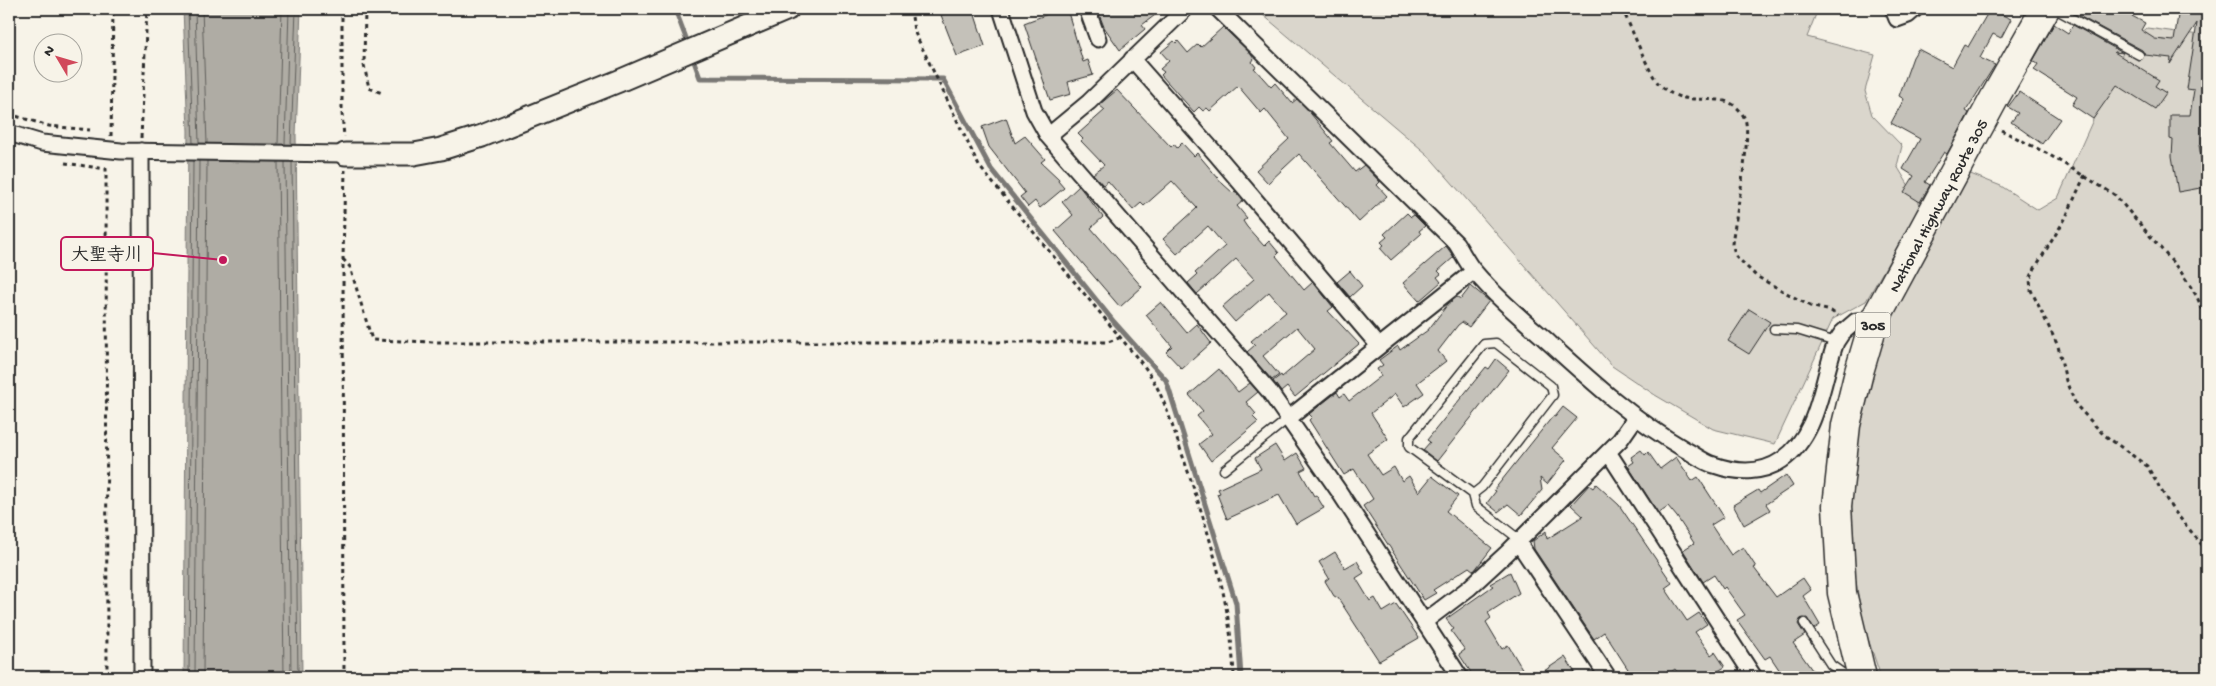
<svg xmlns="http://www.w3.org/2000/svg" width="2216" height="686" font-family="'Gochi Hand','Klee One',sans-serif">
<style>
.green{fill:#dad6cc;stroke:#82807c}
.water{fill:#afaca4;stroke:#7a7874}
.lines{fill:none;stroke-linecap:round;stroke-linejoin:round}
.shore{stroke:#605f5b;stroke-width:1}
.stream{stroke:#7a7874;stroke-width:5}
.building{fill:#c4c1b9;stroke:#2b2b2b}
.lane-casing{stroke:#2b2b2b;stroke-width:11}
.street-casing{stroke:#2b2b2b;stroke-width:19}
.secondary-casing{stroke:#2b2b2b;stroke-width:25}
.highway-casing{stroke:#2b2b2b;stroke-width:31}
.path{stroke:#2b2b2b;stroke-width:3;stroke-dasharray:4 4;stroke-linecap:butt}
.lane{stroke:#f7f3e8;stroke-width:8}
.street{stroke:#f7f3e8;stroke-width:15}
.secondary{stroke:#f7f3e8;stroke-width:21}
.highway{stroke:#f7f3e8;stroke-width:28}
.labels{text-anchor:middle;stroke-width:4;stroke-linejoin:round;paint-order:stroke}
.shield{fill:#f7f3e8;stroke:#686764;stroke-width:1}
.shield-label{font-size:15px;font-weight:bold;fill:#2b2b2b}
.street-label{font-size:16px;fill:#2b2b2b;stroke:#f7f3e8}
.leader{fill:none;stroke:#c2185b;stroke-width:2}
.callout-dot{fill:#c2185b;stroke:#f7f3e8;stroke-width:2}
.callout{fill:#f7f3e8;stroke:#c2185b;stroke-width:2}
.callout-label{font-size:18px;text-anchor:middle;font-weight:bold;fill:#2b2b2b}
</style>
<rect width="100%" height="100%" fill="#f7f3e8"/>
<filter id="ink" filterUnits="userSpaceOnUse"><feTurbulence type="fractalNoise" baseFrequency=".02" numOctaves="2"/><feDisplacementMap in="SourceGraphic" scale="10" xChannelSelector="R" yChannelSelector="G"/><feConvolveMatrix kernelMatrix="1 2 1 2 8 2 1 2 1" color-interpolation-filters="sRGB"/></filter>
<g filter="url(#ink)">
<path class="green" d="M1256 9H1818L1807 37 1875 55 1865 91 1872 115 1902 146 1897 166 1921 206 1866 301 1833 319 1775 444 1713 429 1655 395 1612 366 1427 154Z
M2147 28 2207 36V677H1881L1862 621 1845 508 1866 386 1888 324 1968 173 2001 186 2038 210 2058 198 2126 46Z"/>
<path class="water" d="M183 9H301L296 135 302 677H184L188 131Z"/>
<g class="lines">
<path class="shore" d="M188 9 193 143
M195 9 199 143
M202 9 207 143
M278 144 282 9
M285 144 289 9
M291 145 296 9
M278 162 284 677
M285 162 291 677
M292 162 298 677
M189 677 193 161
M195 677 199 161
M203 677 207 161"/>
<path class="stream" d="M675 9 689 46
M692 56 700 78 943 79 991 169 1114 322 1166 380 1236 603 1241 677"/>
</g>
<path class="building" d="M948 9H973L985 46 957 56 941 15 949 12Z
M1061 9H1067L1083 62 1088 60 1093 75 1068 82 1071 94 1050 100 1024 23Z
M1097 9H1163L1142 25 1145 29 1120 50 1104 27Z
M1990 9 2011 19 2001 38 1993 34 1980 58 1995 65 1966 111 1969 113 1947 154 1944 152 1925 182 1930 185 1920 202 1904 192 1914 176 1903 169 1920 139 1891 123 1904 99 1899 96 1913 57 1918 49 1952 67 1964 45 1968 47Z
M2084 9H2119L2145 23 2141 30 2155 39 2174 41 2179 9H2207V128H2203V145H2199L2206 187 2178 192 2172 156 2173 140 2170 139V115H2190L2194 90 2187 89 2197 23 2170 64 2171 58 2145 55 2142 50 2079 16Z
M2054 24 2068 33 2073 25 2123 53 2114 52 2159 80 2155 86 2166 93 2155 109 2117 85 2093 119 2072 105 2077 97 2034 70 2038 64 2033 61Z
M1223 27 1250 53 1254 59 1252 62 1256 67 1254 68 1271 87 1275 83 1292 103 1297 99 1307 109 1333 141 1330 143 1355 172 1364 165 1380 182 1377 185 1387 196 1359 222 1299 154 1268 183 1256 170 1289 139 1265 109 1261 113 1238 86 1210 111 1207 108 1203 111 1199 107 1194 112 1161 75 1164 72 1160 69 1169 61 1161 52 1174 41 1176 43 1178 41 1188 53 1198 44 1201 47Z
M1117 90 1171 147 1174 144 1177 148 1182 143 1194 156 1197 153 1223 184 1233 193 1235 191 1243 201 1237 206 1247 218 1243 221 1247 227 1264 246 1269 241 1279 253 1276 256 1304 290 1313 282 1333 307 1328 311 1359 344 1295 397 1287 387 1281 392 1273 381 1281 375 1282 377 1315 349 1297 327 1263 356 1279 375 1272 380 1247 352 1255 345 1251 341 1286 312 1269 292 1235 322 1222 307 1254 279 1236 259 1197 294 1188 283 1197 275 1195 273 1225 246 1208 226 1177 254 1163 239 1197 208 1172 181 1144 206 1141 203 1133 210 1108 181 1103 185 1093 174 1104 165 1081 141 1083 139 1078 134 1105 110 1099 105Z
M2019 92 2060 119 2042 144 2011 122 2018 113 2008 107Z
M1006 118 1015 143 1025 136 1045 159 1041 162 1059 179 1058 181 1064 188 1040 208 1035 201 1028 207 1020 197 1025 193 989 147 982 127Z
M1079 186 1103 217 1091 228 1142 287 1120 307 1055 231 1073 215 1062 202Z
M1407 213 1411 217 1414 215 1425 226 1419 231 1421 234 1391 260 1380 248 1384 245 1381 242 1387 237 1384 234Z
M1446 246 1454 257 1438 271 1441 274 1437 277 1441 282 1419 301 1403 283Z
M1350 271 1362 286 1350 297 1337 282Z
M1471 286 1489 301 1469 327 1462 322 1458 325 1438 351 1446 361 1417 383 1424 393 1404 407 1395 394 1371 413 1388 439 1367 454 1381 475 1394 467 1402 481 1409 476 1419 492 1432 476 1458 496 1446 511 1492 548 1474 571 1469 567 1433 590 1436 593 1424 600 1363 506 1373 499 1354 469 1344 475 1309 420 1312 417 1309 414 1337 392 1340 397 1344 394 1349 401 1381 376 1377 369 1383 365 1379 360 1398 346 1400 350 1428 330 1448 304 1457 297 1461 299Z
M1161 302 1187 333 1197 324 1211 343 1182 369 1166 352 1172 346 1146 315Z
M1749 309 1770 322 1749 354 1728 341Z
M1496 359 1509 370 1437 461 1423 450 1430 442 1427 440 1486 367 1489 369Z
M1219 369 1238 392 1250 383 1258 392 1246 402 1256 414 1253 417 1258 422 1211 461 1199 444 1212 434 1197 416 1203 411 1189 395Z
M1563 407 1577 418 1552 448 1566 460 1547 484 1540 478 1542 490 1521 515 1508 504 1498 512 1487 503 1496 491 1494 490 1553 416 1555 417Z
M1275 445 1285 461 1297 453 1306 468 1300 471 1314 496 1316 495 1324 508 1296 524 1279 495 1227 519 1217 494 1220 493 1218 489 1261 469 1255 458Z
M1641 450 1645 455 1648 452 1660 469 1676 457 1692 481 1698 477 1724 517 1711 525 1731 555 1743 547 1756 567 1754 568 1776 597 1803 578 1811 590 1803 596 1820 625 1814 629 1807 618 1801 619 1798 624 1805 635 1793 643 1817 677H1784L1770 656 1765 659 1737 620 1745 615 1725 587 1723 589 1714 575 1703 582 1683 550 1694 543 1677 517 1668 506 1658 513 1628 466 1634 462 1631 457Z
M1786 475 1793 486 1766 504 1770 510 1744 525 1733 505 1758 490 1760 493Z
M1596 484 1619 505 1672 583 1665 588 1687 621 1699 613 1707 624 1695 632 1711 655 1715 652 1725 667 1708 677H1681L1675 669 1664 677H1633L1604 632 1594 639 1534 549 1533 541 1546 531 1547 539 1583 516 1571 505 1589 485 1593 488Z
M1335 552 1345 568 1357 561 1364 573 1356 578 1370 601 1375 598 1383 612 1396 604 1419 638 1379 661 1338 598 1334 596 1325 581 1329 578 1319 562Z
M1510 572 1519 593 1488 613 1491 618 1486 622 1502 649 1508 645 1527 677H1474L1459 654 1465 650 1451 631 1454 629 1446 619 1493 586 1490 584Z
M1565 657 1578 677H1535Z"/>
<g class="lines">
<defs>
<path id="lane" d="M2055 9 2139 55
M1774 329 1797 330 1836 342
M1224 470 1289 418
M1473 494 1482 487 1553 395 1551 386 1496 343 1484 344 1409 438V447L1473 494 1476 506 1520 540
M1804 623 1831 665 1848 677"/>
<path id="street" d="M1001 9 1034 111 1048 136 1269 391 1338 490 1460 677
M1087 9 1098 39
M1218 9 1456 243C1462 252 1467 263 1474 271 1495 296 1521 318 1545 339 1589 379 1632 419 1684 449 1694 454 1703 462 1714 465 1737 473 1762 474 1782 460 1820 434 1821 381 1836 342L1842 333 1856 321H1874
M1893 9 1897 19 1908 15 1915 9
M1132 59 1216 154 1379 346
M9 133 42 143 121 151 345 154
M1048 136 1089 102 1185 9
M141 151 142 677
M1289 418 1474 271
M1608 452 1754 677
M1518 542 1608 677
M1424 622 1469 588 1507 553 1620 440 1636 417"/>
<path id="secondary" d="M345 154H414L441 149 482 136 619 81 788 9"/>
<path id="highway" d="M1862 677 1842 593 1837 506 1846 425 1859 372 1874 321 1995 97 2045 9"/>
</defs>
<use href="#lane" class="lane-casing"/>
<use href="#street" class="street-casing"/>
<use href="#secondary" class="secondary-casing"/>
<use href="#highway" class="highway-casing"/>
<path class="path" d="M342 9V113L344 137
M365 9 364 65 369 88 382 93
M911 9 914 31 979 166 1143 365C1162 389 1170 420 1180 448 1206 524 1231 597 1234 677
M1622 9C1631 26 1648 72 1659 84 1678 103 1695 98 1719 100 1731 101 1740 108 1745 119 1752 137 1735 220 1732 244L1736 256 1756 276 1810 306 1831 311 1838 316
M9 114 49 126 90 130
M2001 130 2048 154 2115 195 2181 272 2196 295 2207 319
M111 136 113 9
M141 138 147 9
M65 163 106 169 107 677
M2085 175 2065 219 2035 268 2030 279 2031 290 2058 346 2066 381 2076 405 2103 434 2147 466 2171 507 2207 551
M343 259 350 267 372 340 436 342H1108L1119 338
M344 677 343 259 345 170"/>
<use href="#lane" class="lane"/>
<use href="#street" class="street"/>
<use href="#secondary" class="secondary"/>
<use href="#highway" class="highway"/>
</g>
</g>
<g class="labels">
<rect class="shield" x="1855.5" y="312.5" width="35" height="25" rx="4"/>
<g class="shield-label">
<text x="1873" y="330">305</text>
</g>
<g class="street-label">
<text transform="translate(1937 205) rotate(-62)" y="6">National Highway Route 305</text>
</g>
</g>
<path class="leader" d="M223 260L153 253"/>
<circle class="callout-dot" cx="223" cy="260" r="5"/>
<rect class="callout" x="61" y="237" width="92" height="33" rx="5"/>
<g class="callout-label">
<text x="107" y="260">大聖寺川</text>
</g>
<rect width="2216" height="686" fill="none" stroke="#f7f3e8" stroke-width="30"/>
<rect x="15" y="15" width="2186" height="656" fill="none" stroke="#2b2b2b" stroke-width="2" filter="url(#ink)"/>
<g transform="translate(58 58) rotate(308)"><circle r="24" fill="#f7f3e8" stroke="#a5a39c"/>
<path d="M0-4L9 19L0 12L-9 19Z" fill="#d1495b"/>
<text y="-8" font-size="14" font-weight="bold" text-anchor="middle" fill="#2b2b2b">N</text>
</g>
</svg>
